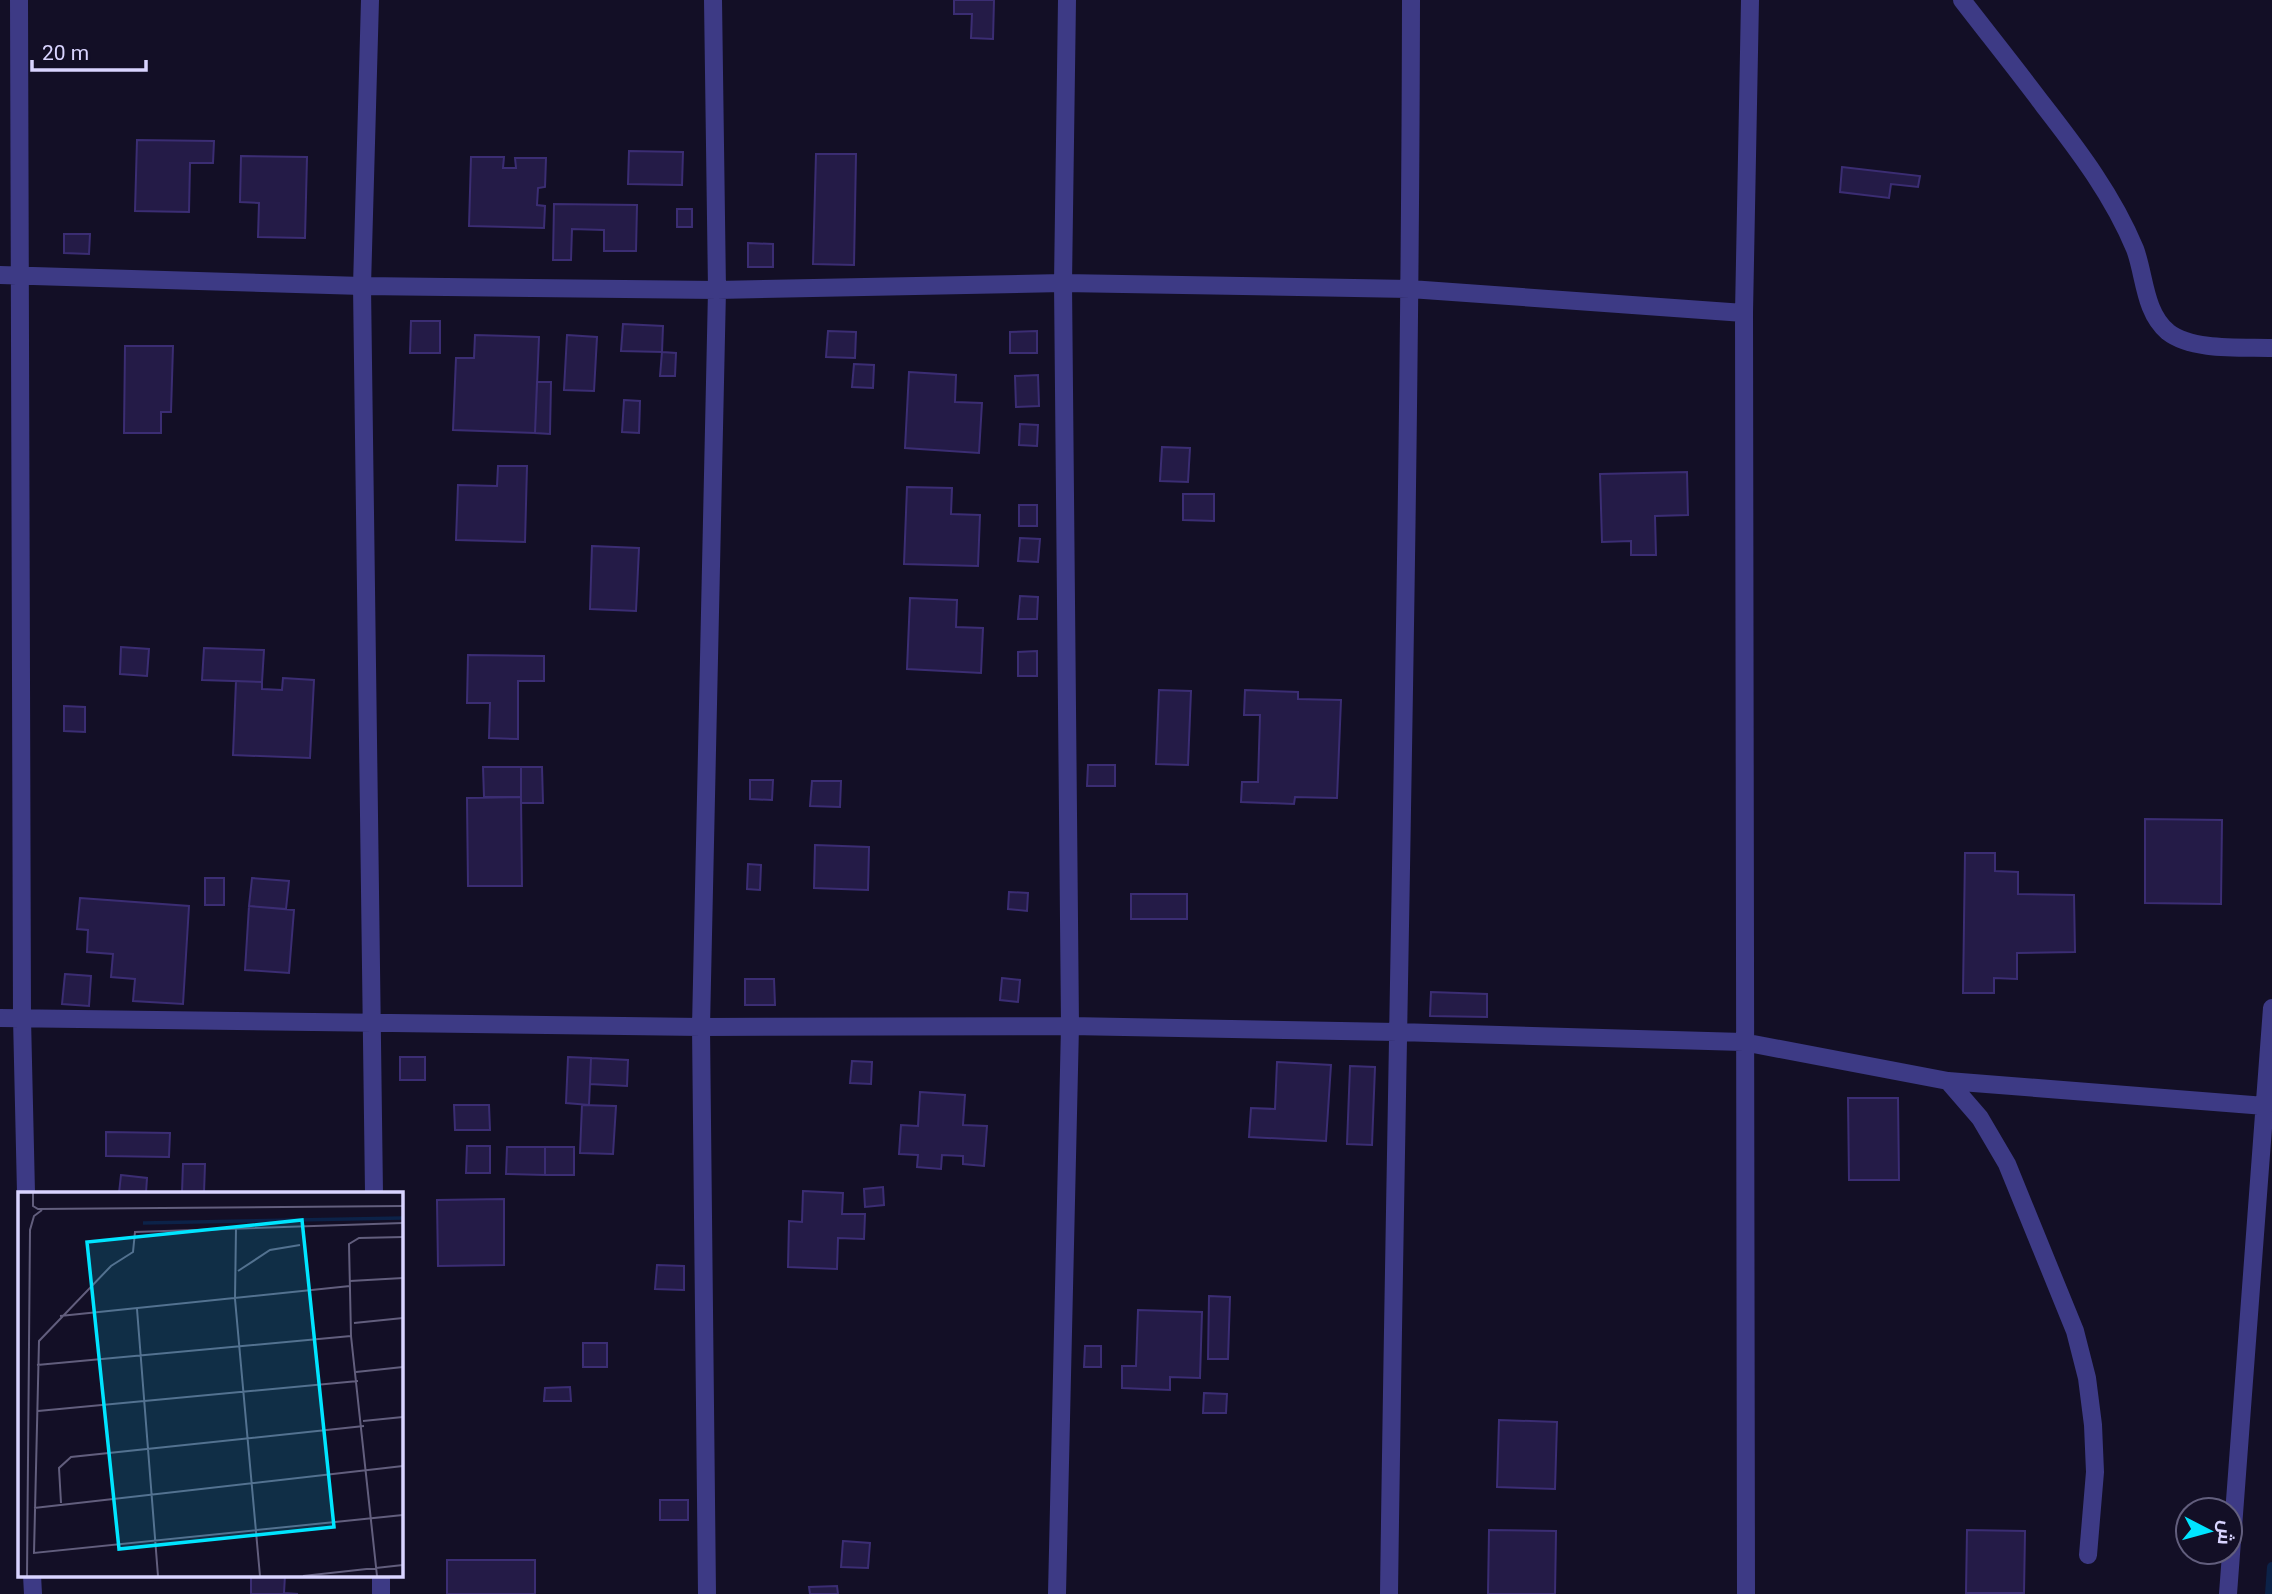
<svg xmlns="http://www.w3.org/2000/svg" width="2272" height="1594" font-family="Roboto,Cairo,sans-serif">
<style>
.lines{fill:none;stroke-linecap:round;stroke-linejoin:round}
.stream{stroke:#0c2248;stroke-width:10}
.building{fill:#241b47;stroke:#3b2d73;stroke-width:2}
.minor{stroke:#3d3a85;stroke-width:18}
.inset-river{fill:none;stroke:#0c2248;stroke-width:3.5}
.inset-road{fill:none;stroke:#625e7d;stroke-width:2}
.view{fill:#00e5ff;fill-opacity:0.15;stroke:#00e5ff;stroke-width:3.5}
.inset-edge{fill:none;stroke:#d9d4ff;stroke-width:3.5}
</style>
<rect width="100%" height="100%" fill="#130f26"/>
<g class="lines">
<path class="stream" d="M2270 1594 2272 1567"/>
</g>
<path class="building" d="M954 0H994L993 39 971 38 972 14H954Z
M137 140 214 141 213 163H190L189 212 135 211Z
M629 151 683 152 682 185 628 184Z
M816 154H856L854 265 813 264Z
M241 156 307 157 305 238 258 237 259 203 240 202Z
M471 157H504L503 168H516L515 158H546L545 187 538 188 537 205 545 206 544 228 469 226Z
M1842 167 1920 176 1918 187 1891 184 1889 198 1840 192Z
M554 204 637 205 636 251H604V230L572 229 571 260H553Z
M677 209H692V227H677Z
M64 234H90L89 254 64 253Z
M748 243 773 244V267H748Z
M411 321H440V353H410Z
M623 324 663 326 662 352 621 351Z
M828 331 856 332 855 358 826 357Z
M1037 331V353H1010V332Z
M475 335 539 337 535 433 453 430 456 358H474Z
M567 335 597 337 594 391 564 390Z
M125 346H173L171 412H161V433H124Z
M662 352 676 353 675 376H660Z
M854 364 874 365 873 388 852 387Z
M909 372 956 375 955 402 982 403 979 453 905 448Z
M1038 375 1039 406 1016 407 1015 376Z
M537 382H551L550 434 535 433Z
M624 400 640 401 639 433 622 432Z
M1020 424 1038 425 1037 446 1019 445Z
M1162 447 1190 448 1188 482 1160 481Z
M498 466H527L525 542 456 540 458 485 497 486Z
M1687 472 1688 515 1655 516 1656 555H1631V541L1602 542 1600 474Z
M907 487 952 488 951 514 980 515 978 566 904 564Z
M1183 494H1214V521L1183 520Z
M1019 505H1037V526H1019Z
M1020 538 1040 539 1038 562 1018 561Z
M592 546 639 548 636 611 590 609Z
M1020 596 1038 597 1037 619H1018Z
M910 598 957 600 956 627 983 628 981 673 907 669Z
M121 647 149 649 147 676 120 674Z
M204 648 264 650 262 682 202 680Z
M1037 651V676H1018V652Z
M468 655 544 656V681H518V739L489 738 490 703H467Z
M283 678 314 680 310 758 233 755 236 681 262 682V689L282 690Z
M1159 690 1191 691 1188 765 1156 764Z
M1245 690 1298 692V699L1341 700 1337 798 1295 797 1294 804 1241 802 1242 782H1258L1260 715H1244Z
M64 706 85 707V732L64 731Z
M1088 765H1115V786H1087Z
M483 767H521V797H484Z
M521 767H542L543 803H521Z
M750 780H773L772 800 750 799Z
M812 781H841L840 807 810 806Z
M521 797 522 886H468L467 798Z
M2145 819 2222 820 2221 904 2145 903Z
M815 845 869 847 868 890 814 888Z
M1965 853H1995V871L2018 872V894L2074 895 2075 952 2017 953V979L1994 978V993H1963Z
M748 864 761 865 760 890 747 889Z
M205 878H224V905H205Z
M252 878 289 881 286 909 249 906Z
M1009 892 1028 893 1027 911 1008 909Z
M1131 894H1187V919H1131Z
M80 898 189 906 183 1004 133 1001 135 979 111 977 113 954 87 952 88 930 77 929Z
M249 906 294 910 289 973 245 970Z
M65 974 91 976 89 1006 62 1004Z
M1002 978 1020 980 1018 1002 1000 1000Z
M745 979H774L775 1005H745Z
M1431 992 1487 994V1017L1430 1016Z
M400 1057H425V1080H400Z
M568 1057 591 1058 589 1105 566 1103Z
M591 1058 628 1060 627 1086 590 1084Z
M852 1061 872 1062 871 1084 850 1083Z
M1277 1062 1331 1065 1326 1141 1249 1137 1251 1108 1275 1109Z
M1350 1066 1375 1067 1372 1145 1347 1144Z
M920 1092 965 1095 963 1125 987 1126 984 1166 963 1164V1156L942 1155 941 1169 917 1167 918 1155 899 1154 901 1125 918 1126Z
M1848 1098H1898L1899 1180H1849Z
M454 1105H489L490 1130H455Z
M582 1105 616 1106 613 1154 580 1153Z
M106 1132 170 1133 169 1157 106 1156Z
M467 1146H490V1173H466Z
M507 1147H545V1175L506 1174Z
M545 1147H574V1175H545Z
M183 1164H205L204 1193H182Z
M121 1175 147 1178 146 1193H119Z
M883 1187 884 1205 865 1207 864 1189Z
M803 1191 843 1193 842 1214H865L864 1239 838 1238 837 1269 788 1267 789 1221 802 1222Z
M504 1199V1265L438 1266 437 1200Z
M657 1265 684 1266V1290L655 1289Z
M1209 1296 1230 1297 1228 1359H1208Z
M1138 1310 1202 1312 1200 1378 1170 1377V1390L1122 1388V1366H1136Z
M583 1343H607V1367H583Z
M1085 1346H1101V1367H1084Z
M570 1387 571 1401H544L545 1388Z
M1204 1393 1227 1394 1226 1413H1203Z
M1499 1420 1557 1422 1555 1489 1497 1487Z
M660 1500H688V1520H660Z
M1489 1530 1556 1531 1555 1594H1488Z
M1967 1530 2025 1531 2024 1593H1966Z
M843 1541 870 1543 868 1568 841 1567Z
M447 1560H535V1594H447Z
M251 1575H285L284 1593 298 1594H251Z
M837 1586 838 1594H810L809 1587Z"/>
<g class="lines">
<path class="minor" d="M19 0 22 1018 26 1193
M370 0 362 286 374 1193
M1962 0C1989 35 2017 70 2044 106 2079 151 2113 196 2135 249 2145 276 2144 312 2168 332 2192 351 2242 347 2272 348
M0 275 362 286 717 290 1063 283 1410 289 1744 313
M0 1018 701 1027 1070 1026 1397 1032 1743 1042 1948 1081 2265 1106
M1948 1081 1980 1118 2007 1164 2075 1331 2087 1378 2093 1425 2095 1472 2088 1555
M32 1575 33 1594
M381 1575V1594
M707 1594 701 1027 717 290 713 0
M1057 1594 1070 1026 1063 283 1067 0
M1389 1594C1396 1063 1410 531 1411 0
M1746 1594 1744 313 1750 0
M2228 1594 2272 1008"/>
</g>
<g transform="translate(18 1192)">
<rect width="385" height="385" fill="#130f26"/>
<path class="inset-river" d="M125 31 385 26"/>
<path class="inset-road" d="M15 1V14L20 17 385 14M385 31 117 40 115 60 93 74 21 149 16 361 385 323M218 36 217 107 242 384M220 79 252 58 282 53M332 89 385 86M119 117 140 384M42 124 332 94M336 131 385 126M19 173 333 144M338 180 385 175M20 219 340 189M345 229 385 225M43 311 41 276 53 265 346 234M16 316 385 274M9 384 12 38 16 24 24 18M285 384 385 373M359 384 333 144 331 52 341 46 385 45"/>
<path class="view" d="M284 28 316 335 101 357 69 50Z"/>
<rect width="385" height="385" class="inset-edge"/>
</g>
<g transform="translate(2209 1531) rotate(96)"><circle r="33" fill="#130f26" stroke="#625e7d" stroke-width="2"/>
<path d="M0-5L12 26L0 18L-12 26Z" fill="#00e5ff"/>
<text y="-10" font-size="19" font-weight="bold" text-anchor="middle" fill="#d9d4ff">ش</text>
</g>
<path d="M32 60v10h114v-10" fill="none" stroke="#d9d4ff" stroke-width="3.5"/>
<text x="42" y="60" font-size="21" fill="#d9d4ff" stroke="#130f26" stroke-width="5" paint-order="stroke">20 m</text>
</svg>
